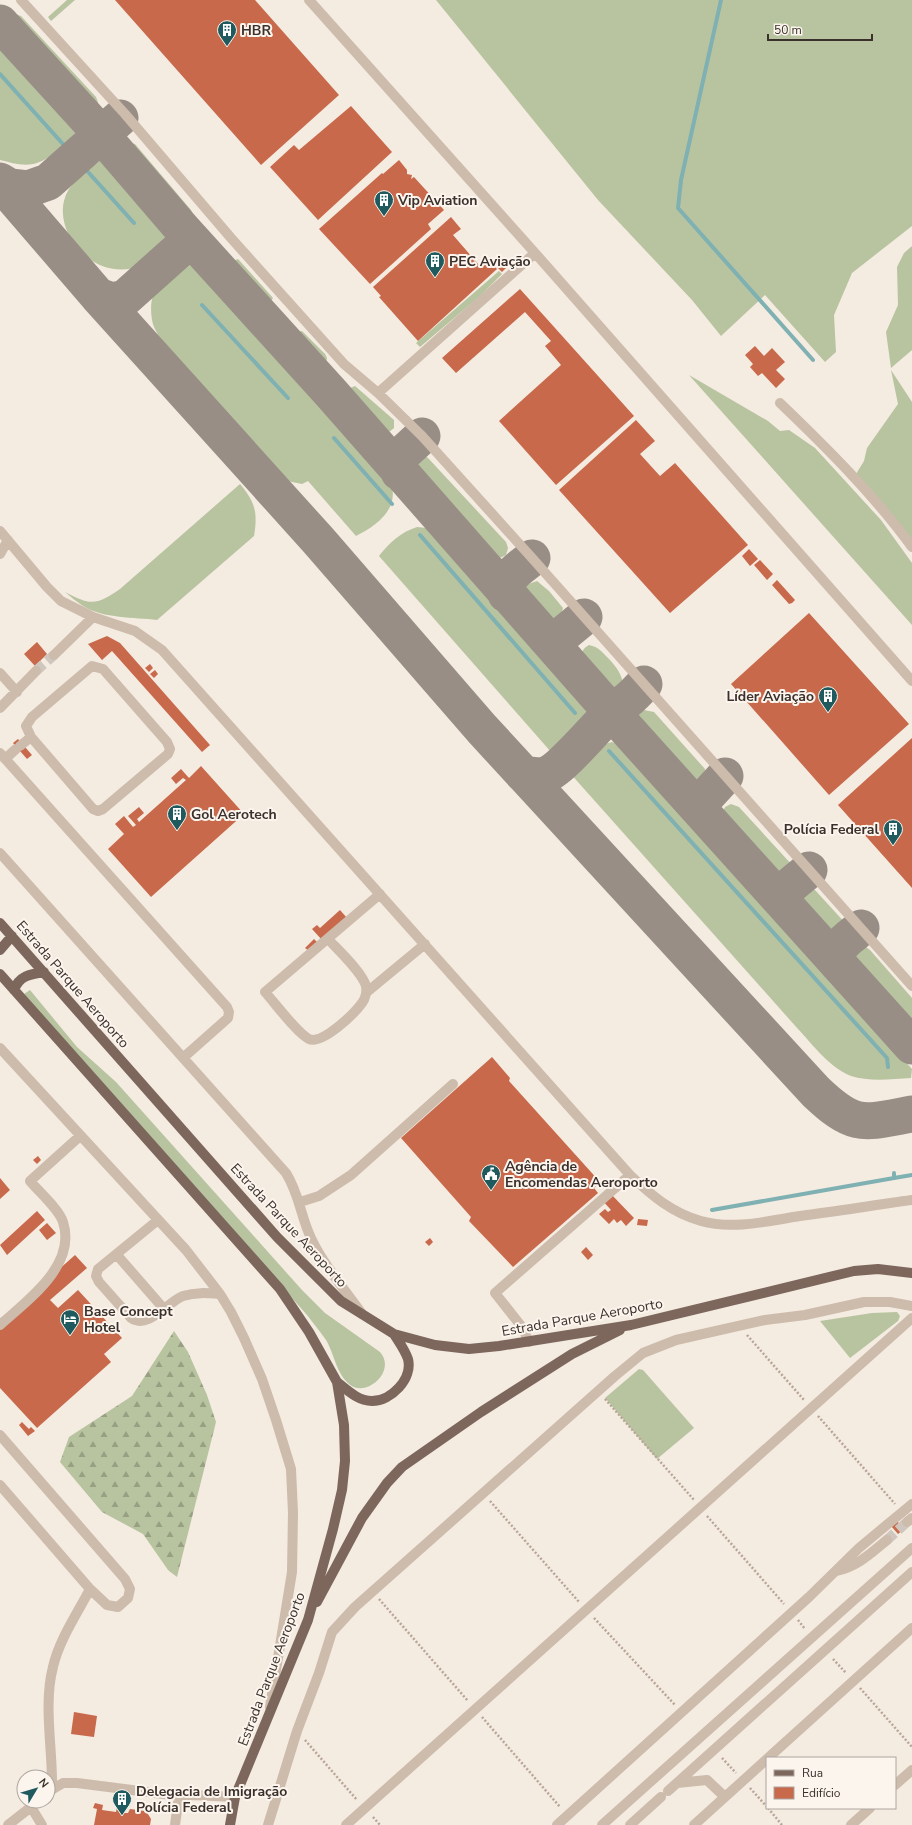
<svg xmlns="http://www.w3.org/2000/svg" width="912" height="1825" font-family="'Nunito Sans',sans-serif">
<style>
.grass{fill:#b8c4a0}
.forest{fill:url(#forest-firs)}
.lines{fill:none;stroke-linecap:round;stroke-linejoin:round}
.stream{stroke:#7fb0b2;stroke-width:4}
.taxiway{stroke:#988e86;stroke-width:37}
.building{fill:#c8694b}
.minor-tunnel{stroke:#cfc6bd;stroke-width:10;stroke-dasharray:10 5;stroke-linecap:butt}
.path{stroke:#b9a596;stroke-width:2.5;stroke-dasharray:2 2;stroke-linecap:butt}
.minor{stroke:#cdbbac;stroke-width:10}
.major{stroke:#7d675c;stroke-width:10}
.labels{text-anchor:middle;stroke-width:4;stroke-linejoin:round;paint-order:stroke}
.poi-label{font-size:14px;font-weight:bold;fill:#3b302b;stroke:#fbf5ee;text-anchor:start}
.street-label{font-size:14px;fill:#3b302b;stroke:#fbf5ee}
</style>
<defs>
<pattern id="forest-firs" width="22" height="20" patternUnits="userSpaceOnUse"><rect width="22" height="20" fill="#b8c4a0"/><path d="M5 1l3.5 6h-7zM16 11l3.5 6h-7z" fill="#97a083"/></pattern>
</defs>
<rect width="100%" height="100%" fill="#f4ebe1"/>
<path class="grass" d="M67 0H75L51 21 48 17Z
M436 0H912V226L852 273 834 315 836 352 825 362 765 295 721 336 692 300 598 200Z
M15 14 21 16 96 97 98 102 96 107 93 109 89 107 14 23 12 17Z
M0 43 78 130C67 142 52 158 37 163 25 167 12 163 0 160Z
M131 143 135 144 191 210 192 213 189 216 181 213 128 152 125 147Z
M103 158 167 230C167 238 167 247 161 253 148 268 123 273 105 267 75 257 51 218 69 189 76 179 93 166 103 158Z
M912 246V350L891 368 886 332 898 305 897 267 904 253Z
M238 259 273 298 270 303 265 304 258 299 231 265 233 261Z
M188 260 193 263 210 280 390 481C401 507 378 525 356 536L308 481 302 484 287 481C262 454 238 427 213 400 198 383 155 341 152 320 147 289 163 275 188 260Z
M499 271 502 274 480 296 420 347 416 343Z
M302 331 325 354 327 358 326 362C312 366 301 346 293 336L296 332Z
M891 370 912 402V546L856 474 864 461 867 448 898 404Z
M689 375 768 421 780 431 789 430 815 448 881 520 912 563V625Z
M355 386 394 420V428L389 432 378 431 346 396 348 389Z
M421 453 428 458 506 542 508 548 506 555 498 559 490 558 416 475C411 465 414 460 421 453Z
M240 484C255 502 258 512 254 536L157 620C134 617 104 619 83 606 77 602 71 597 65 592 91 606 97 605 120 589Z
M417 527 427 528 435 531 587 703C589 708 592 716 589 722 585 733 562 747 551 752L379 556C389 543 401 532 417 527Z
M537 581 549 591 563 608 559 621 548 623C538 613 519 600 526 585Z
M589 645C599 647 602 652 609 659 621 672 629 685 616 700L581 660C581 653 582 649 589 645Z
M639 709 654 712 705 769 704 776 694 782 688 781 632 718 630 714 632 711Z
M612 742 622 746 912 1069 911 1078C892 1079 869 1082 851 1076 830 1068 813 1045 798 1029L569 772 602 745Z
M731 804 739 807 793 866V871L784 879 775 877 768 872 724 822 722 814 725 807Z
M809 888 815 890 847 925 841 934C835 934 830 935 825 933 821 931 817 926 814 922 805 912 794 899 809 888Z
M860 946 866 947 870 950 912 998V1033L851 967C849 956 852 952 860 946Z
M30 990 77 1047 116 1082 302 1290 325 1313 380 1352C397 1371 366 1399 349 1384 336 1373 334 1353 326 1340 320 1331 313 1323 307 1315L36 1009 24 994Z
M897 1312 900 1316 898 1321 850 1358 820 1321 872 1313Z
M639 1369 643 1370 694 1428 657 1459 605 1398Z"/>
<path class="forest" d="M174 1331 188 1352 207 1395 216 1422 177 1577 168 1570 143 1534 102 1512 60 1462 69 1437 132 1396Z"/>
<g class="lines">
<path class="stream" d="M721 0 681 180 678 208 813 360
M0 74 134 223
M202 305 288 398
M334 438 392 504
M420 535 575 713
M609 751 887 1058 888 1067
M894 1178 912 1175
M712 1210 894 1178V1173"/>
<path class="taxiway" d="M0 23 93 125 184 231 331 393 614 715 912 1046
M0 181 10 187 28 189 48 182 120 118
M0 182 98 296 318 540 482 729 816 1092C855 1129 863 1123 912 1114
M98 296 112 301 125 298 182 247
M399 472 396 464 397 459 422 436
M506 594C504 576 520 568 532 558
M546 638 561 636 584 617
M607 707C623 709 633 695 644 684
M523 774C531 775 537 777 545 775 559 771 592 732 604 720
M702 812 703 800 725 776
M785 904 786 889 809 870
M838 964C834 945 848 939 861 928"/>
</g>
<path class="building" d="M115 0H255L339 95 261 165Z
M351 106 392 152 318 220 270 167 294 145 299 150Z
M399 160 407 170V174L412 175 411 179 414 177 444 210 428 224 431 229 370 284 319 229 382 173 383 174Z
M451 217 461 229 453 235 479 265 487 258 497 269 418 341 379 297 381 296 373 287Z
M502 263 506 268 502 272 497 267Z
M520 289 634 416 556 485 499 421 561 365 545 346 551 341 525 312 456 373 442 358Z
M755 346 764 356 772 348 785 362 776 370 785 379 776 388 762 373 758 376 750 367 753 364 745 355Z
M636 420 655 441 640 454 660 476 675 463 748 545 670 613 559 490Z
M749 549 758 559 750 566 742 556Z
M760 560 773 574 767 580 754 565Z
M777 580 795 600 792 603 789 604 772 585Z
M809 613 909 724 829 795 731 684Z
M107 636 120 643 210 745 202 752 112 651 102 660 88 644Z
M37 642 47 654 35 666 24 654Z
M150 664 153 668 149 672 145 668Z
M155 670 158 674 154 678 150 674Z
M912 738V888L838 805Z
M18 739 32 755 27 759 13 743Z
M201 766 244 814 151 897 108 849 124 834 115 824 124 816 133 827 136 825 128 816 139 807 144 813 137 819 139 822 186 780 183 778 176 784 171 778 181 769 189 778Z
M340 910 347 918 322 940 312 929 317 925 320 928Z
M314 939 318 943 309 951 305 948Z
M492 1057 510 1078 509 1081 600 1182 594 1188 598 1193 513 1267 469 1221 471 1217 401 1138Z
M38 1156 41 1160 37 1164 33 1160Z
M0 1178 10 1190 0 1199Z
M610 1193 634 1218 626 1226 621 1220 617 1223 614 1219 609 1224 599 1214 605 1209 608 1212 611 1210 602 1200Z
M37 1211 45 1220 7 1255 0 1245Z
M638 1219 648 1220 647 1226 637 1225Z
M47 1223 56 1233 47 1240 39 1230Z
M430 1238 433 1242 429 1246 425 1242Z
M586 1247 593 1255 588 1260 581 1252Z
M75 1255 87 1268 50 1300 58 1308 78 1290 122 1338 104 1354 111 1362 37 1428 0 1388V1322Z
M22 1422 29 1429 31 1427 35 1431 28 1436 19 1425Z
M897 1521 904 1529 898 1534 891 1526Z
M74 1712 97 1716 94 1737 71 1734Z
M95 1803 103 1805 102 1810 116 1812 117 1807 122 1808V1813H128L130 1809 146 1811 151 1819 150 1825H94L97 1809 93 1808Z"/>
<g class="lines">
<path class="minor-tunnel" d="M36 671 54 655
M887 1540 907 1522"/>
<path class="path" d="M747 1335 804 1400
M605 1399 694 1500
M818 1416 895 1504
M490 1501 579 1602
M707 1516 784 1604
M379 1599 468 1701
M594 1618 675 1705
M798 1620 805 1629
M833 1659 846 1673
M860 1688 912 1747
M482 1717 560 1807
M305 1740 357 1800
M722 1758 736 1773
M750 1788 767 1807
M768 1808 782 1825
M373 1817 380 1825"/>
<path class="minor" d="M21 0 125 114 231 238 344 364 378 393
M309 0 535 253 378 393 422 436 532 558 912 986
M535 253 912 681
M780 403C827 448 874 495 912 547
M0 531 47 587 61 601 93 617 135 631 162 650 630 1175C651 1195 672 1213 701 1221 733 1230 768 1221 800 1216 838 1211 875 1205 912 1200
M0 554 8 540
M54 655 93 617
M92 666 103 669 167 742 170 749 168 754 103 809 98 811 93 809 31 737 26 726 32 717Z
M0 673 17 692
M0 708 36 671
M20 746 31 737
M0 753 227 1007 229 1012 228 1018 184 1057
M5 759 16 749
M0 853 286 1173C298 1192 300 1211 308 1231 318 1258 345 1290 362 1314
M328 939C338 950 362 972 366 986 367 992 365 999 362 1003 354 1014 322 1045 309 1039 297 1033 275 1003 265 992L380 894
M367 992 425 944
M0 1048 186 1250 220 1294 231 1312 244 1338 262 1379 276 1420 291 1469 293 1513 292 1572 270 1707
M300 1202 319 1196 351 1175 453 1084
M158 1220 98 1269 96 1276 99 1282 131 1318C148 1330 169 1301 183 1296 196 1292 207 1293 220 1294
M117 1255 164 1309
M0 1325C28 1300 77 1265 63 1222 59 1209 39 1192 30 1181L80 1136
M529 1342 522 1327 495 1293 630 1175
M0 1435 125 1579 130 1589 128 1598 118 1607 107 1605 90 1589 0 1485
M907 1522 912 1518
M836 1571C857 1567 871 1553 887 1540
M768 1758 912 1628
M677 1783 707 1780 725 1797
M895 1785 912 1770
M52 1789C53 1750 43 1705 53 1667 59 1640 77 1614 90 1589
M668 1791 912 1572
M48 1792 63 1783H77L179 1796 192 1795 235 1797
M8 1825 31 1807 42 1825
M175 1825 179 1796
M268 1825 297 1731 319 1673 332 1632 355 1607 615 1376 643 1353 676 1340 765 1320 805 1315 864 1302H890L912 1306
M346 1825 912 1318
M557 1825 809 1597 859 1548 912 1504
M602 1825 912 1548
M630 1825 661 1797
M694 1825 767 1759
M851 1825 870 1808"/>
<path class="major" d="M0 923 277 1237 341 1301 394 1334 435 1345 469 1349 499 1346 631 1325 854 1271 878 1269 912 1273
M0 950 12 936
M0 974 280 1289 309 1332 337 1382 344 1425 345 1461 342 1490 333 1529 308 1620 235 1797 230 1825
M14 990C19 976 30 974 44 972
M337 1382C347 1390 358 1401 372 1401 391 1401 413 1379 408 1359 405 1350 399 1342 394 1334
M317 1602 362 1518 387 1483 402 1467 481 1412 572 1354 620 1330"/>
</g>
<defs>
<symbol id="building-pin" viewBox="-11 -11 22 30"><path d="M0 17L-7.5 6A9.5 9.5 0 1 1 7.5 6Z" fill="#1f5a5e" stroke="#fbf5ee"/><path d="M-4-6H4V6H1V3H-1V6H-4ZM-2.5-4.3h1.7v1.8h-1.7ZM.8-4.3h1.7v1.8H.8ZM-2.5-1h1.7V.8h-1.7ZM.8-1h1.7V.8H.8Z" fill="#fff"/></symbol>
<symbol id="civic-pin" viewBox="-11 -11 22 30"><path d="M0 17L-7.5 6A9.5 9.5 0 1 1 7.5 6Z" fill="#1f5a5e" stroke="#fbf5ee"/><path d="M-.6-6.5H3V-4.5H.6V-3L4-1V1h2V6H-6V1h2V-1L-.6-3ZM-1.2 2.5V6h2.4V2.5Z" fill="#fff"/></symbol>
<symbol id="hotel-pin" viewBox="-11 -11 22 30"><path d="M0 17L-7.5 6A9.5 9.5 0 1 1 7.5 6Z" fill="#1f5a5e" stroke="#fbf5ee"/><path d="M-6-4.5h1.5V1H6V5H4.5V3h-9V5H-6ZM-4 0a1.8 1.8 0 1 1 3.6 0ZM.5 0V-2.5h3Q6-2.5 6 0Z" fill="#fff"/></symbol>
</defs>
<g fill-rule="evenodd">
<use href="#building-pin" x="216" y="19" width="22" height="30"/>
<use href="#building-pin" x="373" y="189" width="22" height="30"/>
<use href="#building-pin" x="424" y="250" width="22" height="30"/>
<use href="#building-pin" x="817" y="685" width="22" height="30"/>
<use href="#building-pin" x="166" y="803" width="22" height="30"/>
<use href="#building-pin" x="882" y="818" width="22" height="30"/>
<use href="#civic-pin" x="480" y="1163" width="22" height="30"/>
<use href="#hotel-pin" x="59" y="1308" width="22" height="30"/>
<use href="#building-pin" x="111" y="1788" width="22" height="30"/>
</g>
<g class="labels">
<g class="poi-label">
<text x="241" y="35">HBR</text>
<text x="398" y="205">Vip Aviation</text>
<text x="449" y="266">PEC Aviação</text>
<text x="814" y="701" text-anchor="end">Líder Aviação</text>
<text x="191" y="819">Gol Aerotech</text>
<text x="879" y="834" text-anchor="end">Polícia Federal</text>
<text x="505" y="1171">Agência de<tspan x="505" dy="16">Encomendas Aeroporto</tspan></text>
<text x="84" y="1316">Base Concept<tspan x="84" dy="16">Hotel</tspan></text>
<text x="136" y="1796">Delegacia de Imigração<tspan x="136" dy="16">Polícia Federal</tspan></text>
</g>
<g class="street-label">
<text transform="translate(73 984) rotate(49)" y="5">Estrada Parque Aeroporto</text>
<text transform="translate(289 1225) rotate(47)" y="5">Estrada Parque Aeroporto</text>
<text transform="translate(582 1317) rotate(-10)" y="5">Estrada Parque Aeroporto</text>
<text transform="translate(271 1669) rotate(-69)" y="5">Estrada Parque Aeroporto</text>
</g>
</g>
<rect x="766" y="1757" width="130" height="52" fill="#fbf5ee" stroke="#aea6a0"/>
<rect x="774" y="1770" width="20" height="6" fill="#7d675c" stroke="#aea6a0"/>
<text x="802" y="1777" font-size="12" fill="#3b302b">Rua</text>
<rect x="774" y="1787" width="20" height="12" fill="#c8694b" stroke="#aea6a0"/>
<text x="802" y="1797" font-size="12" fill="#3b302b">Edifício</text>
<g transform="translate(36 1789) rotate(52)"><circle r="19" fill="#fbf5ee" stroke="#aea6a0"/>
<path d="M0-3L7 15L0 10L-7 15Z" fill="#1f5a5e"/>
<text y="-6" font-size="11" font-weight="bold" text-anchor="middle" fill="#3b302b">N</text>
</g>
<path d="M768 34v6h104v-6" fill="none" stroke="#3b302b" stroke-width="2"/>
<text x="774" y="34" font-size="12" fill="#3b302b" stroke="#fbf5ee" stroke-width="3" paint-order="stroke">50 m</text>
</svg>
